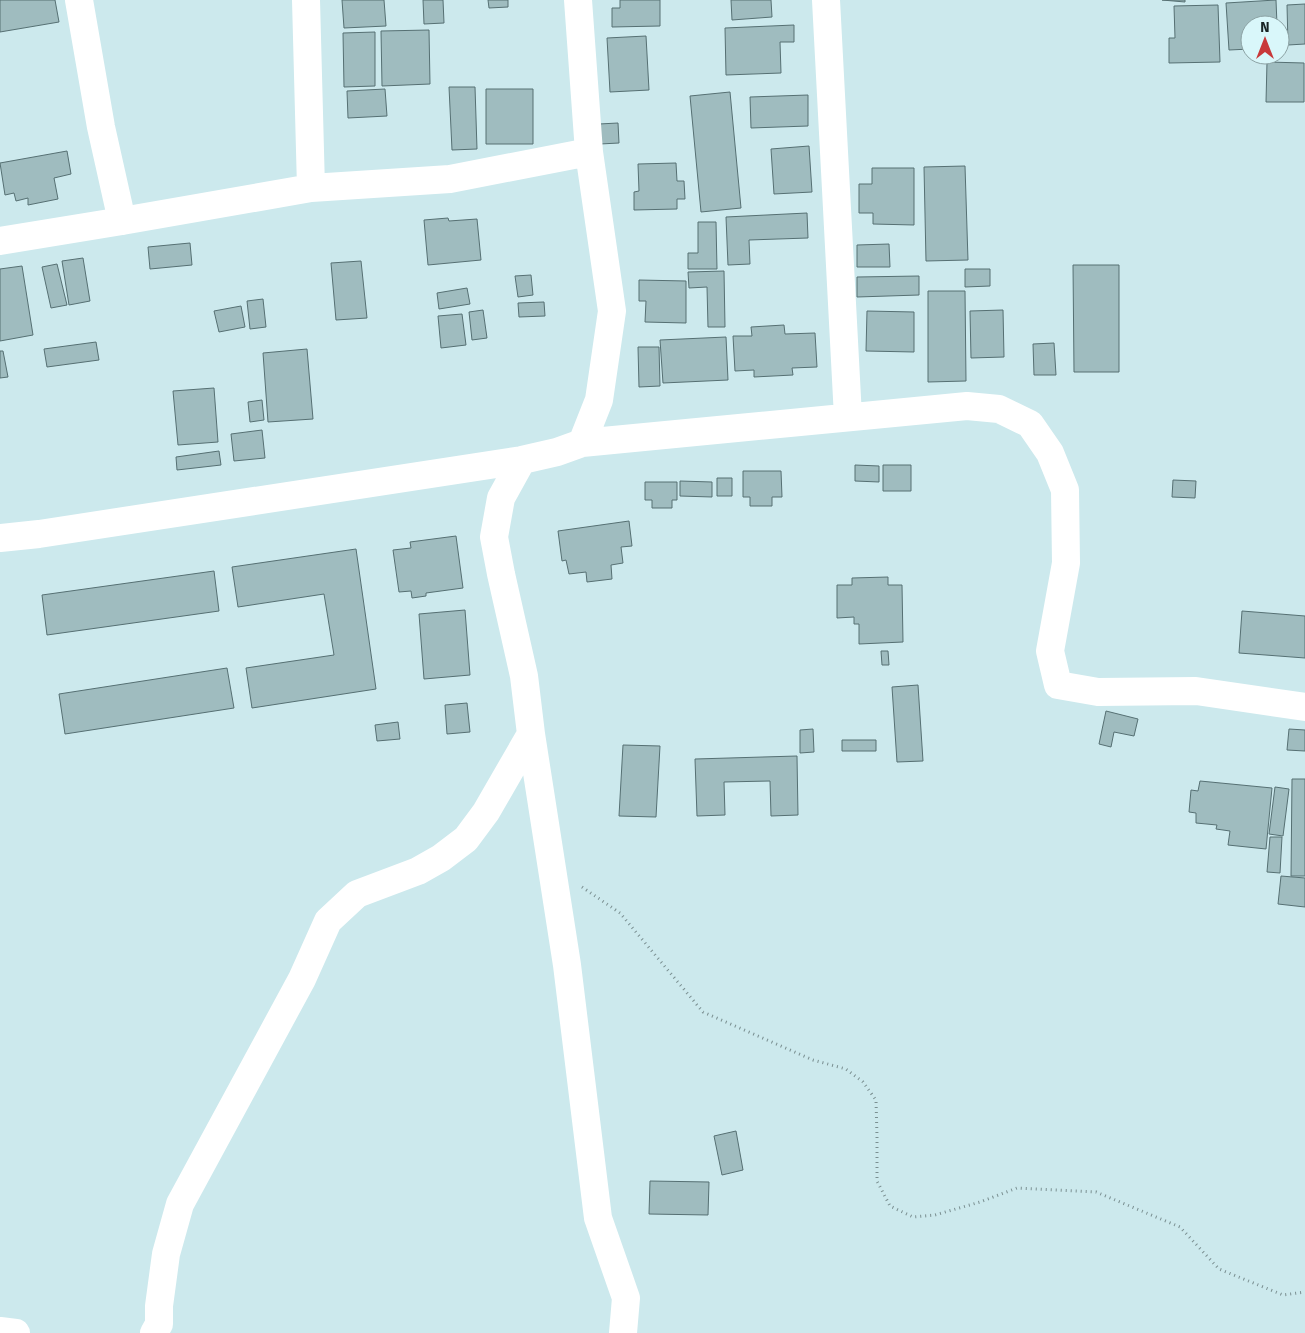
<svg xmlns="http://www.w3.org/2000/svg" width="1305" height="1333" font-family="'Fira Sans',sans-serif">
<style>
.building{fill:#9fbcbf;stroke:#567073}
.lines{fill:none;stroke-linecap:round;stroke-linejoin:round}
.path{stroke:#7a8f91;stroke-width:3;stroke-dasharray:1 4;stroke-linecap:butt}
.street{stroke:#fff;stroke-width:28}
</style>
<rect width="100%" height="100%" fill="#cce9ed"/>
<path class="building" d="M0 0H55L59 22 0 32Z
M342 0H384L386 26 344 28Z
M423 0H443L444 23 424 24Z
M488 0H508V7L489 8Z
M620 0H660V26L612 27V8H620Z
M731 0H771L772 17 732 20Z
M1162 0H1185V2Z
M1276 0 1277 25H1250V49L1229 50 1226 3Z
M1305 4V44L1288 45 1287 5Z
M1218 5 1220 62 1169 63V38H1175L1174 6Z
M794 25V42H780L781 73 726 75 725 28Z
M429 30 430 84 382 86 381 31Z
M375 32V86L344 87 343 33Z
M646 36 649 90 610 92 607 38Z
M1267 62 1304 63V102H1266Z
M449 87H475L477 149 452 150Z
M385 89 387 116 348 118 347 91Z
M486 89H533V144H486Z
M730 92 741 208 701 212 690 96Z
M808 95V126L751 128 750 97Z
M618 123 619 143 600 144 599 124Z
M809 146 812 192 774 194 771 149Z
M67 151 71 174 54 178 58 199 28 205V198L16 201 14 193 5 195 0 163Z
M676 163 677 181H684L685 199H677V209L634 210V192L639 191 638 164Z
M965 166 968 260 926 261 924 167Z
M872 168H914V225L873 224V213H859V184H872Z
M807 213 808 238 749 240 750 264 728 265 726 217Z
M448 218 449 221 477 219 481 260 428 265 424 220Z
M698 222H716L717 269H688V253H698Z
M190 243 192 265 150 269 148 247Z
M889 244 890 267H857V245Z
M83 258 90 301 69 305 62 261Z
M361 261 367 318 336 320 331 263Z
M57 264 67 305 51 308 42 267Z
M1073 265H1119V372H1074Z
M22 266 33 335 0 341V269Z
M965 269H990V286L965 287Z
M724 271 725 327H708L707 287 689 288 688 272Z
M531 275 533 295 518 297 515 276Z
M919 276V295L857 297V277Z
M639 280 686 281V323L645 322 646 301H639Z
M467 288 470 304 439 309 437 293Z
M928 291H965L966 381 928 382Z
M263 299 266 327 250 329 247 301Z
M544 302 545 316 519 317 518 303Z
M241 306 245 327 219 332 214 311Z
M483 310 487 338 472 340 469 312Z
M1003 310 1004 357 971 358 970 311Z
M867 311 914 312V352L866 351Z
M462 314 466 345 441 348 438 316Z
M784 325 785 334 815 333 817 367 792 368 793 375 754 377V370L735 371 733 336H752L751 327Z
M726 337 728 380 663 383 660 340Z
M96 342 99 360 47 367 44 349Z
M1054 343 1056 375H1034L1033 344Z
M638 347H659L660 386 639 387Z
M307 349 313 419 268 422 263 353Z
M0 351H3L8 377 0 378Z
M214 388 218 442 178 445 173 391Z
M262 400 264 420 250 422 248 402Z
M262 430 265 458 234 461 231 434Z
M219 451 221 465 177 470 176 457Z
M855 465 879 466V482L855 481Z
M883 465H911V491H883Z
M743 471H781L782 497H772V506H750V497H743Z
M717 478H732V496H717Z
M1173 480 1196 481 1195 498 1172 497Z
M680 481 712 482V497L680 496Z
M645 482H677V500H672V508H652V500H645Z
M629 521 632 546 621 547 623 563 611 565 612 579 587 582 586 572 569 574 566 560 562 561 558 531Z
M456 536 463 588 426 593V596L412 598 411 591 399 592 393 550 411 548 410 542Z
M356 549 376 689 252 708 246 668 334 655 324 594 238 607 232 567Z
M214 571 219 611 47 635 42 595Z
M888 577V585H902L903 642 859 644V624H854V617L837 618V585H852V578Z
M465 610 470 675 424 679 419 614Z
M1242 611 1305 616V658L1239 653Z
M881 651H888L889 665H882Z
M227 668 234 708 65 734 59 694Z
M918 685 923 761 897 762 892 687Z
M467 703 470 732 447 734 445 705Z
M1106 711 1138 719 1134 736 1114 732 1111 747 1099 744Z
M398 722 400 739 377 741 375 725Z
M813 729 814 752 800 753V730Z
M1289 729 1305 730V751L1287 750Z
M842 740H876V751H842Z
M623 745 660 746 656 817 619 816Z
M797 756 798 815 771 816 770 781 724 782 725 815 697 816 695 759Z
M1292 779H1305V876H1291Z
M1200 781 1272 788 1266 849 1228 845 1230 831 1216 829 1217 825 1196 823V813L1189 812 1191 790 1198 791Z
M1275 787 1289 789 1283 836 1269 834Z
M1270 837H1282L1280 873 1267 872Z
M1281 876 1305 878V907L1278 904Z
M736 1131 743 1170 722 1175 714 1136Z
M650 1181 709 1182 708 1215 649 1214Z"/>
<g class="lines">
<path class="path" d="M582 887 620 913 703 1012 813 1060 846 1069 863 1082 876 1100 877 1136V1181L890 1206 913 1217 935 1215 980 1202 1017 1188 1096 1192 1180 1227 1219 1269 1283 1295 1305 1292"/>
<path class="street" d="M79 0 101 127 122 221
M306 0 311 188
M578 0 589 152 612 311 599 400 582 443 557 452 522 460 501 498 494 537 501 574 524 676 531 734 567 965 598 1218 626 1298 623 1333
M826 0 848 417
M0 241 122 221 311 188 450 179 589 152
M582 443 967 406 999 409 1030 424 1050 453 1065 490 1066 563 1050 651 1058 685 1098 692 1196 691 1305 707
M0 538 39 534 522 460
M0 1331 16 1333
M154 1333 159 1324V1306L166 1254 180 1204 302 979 328 921 357 894 418 871 441 858 466 839 486 812 531 734"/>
</g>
<g transform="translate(1265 40)"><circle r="24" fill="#d9f7fa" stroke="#8ca2a4"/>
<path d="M0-4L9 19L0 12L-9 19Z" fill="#c8393a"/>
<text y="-8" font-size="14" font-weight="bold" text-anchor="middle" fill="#182324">N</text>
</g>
</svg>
